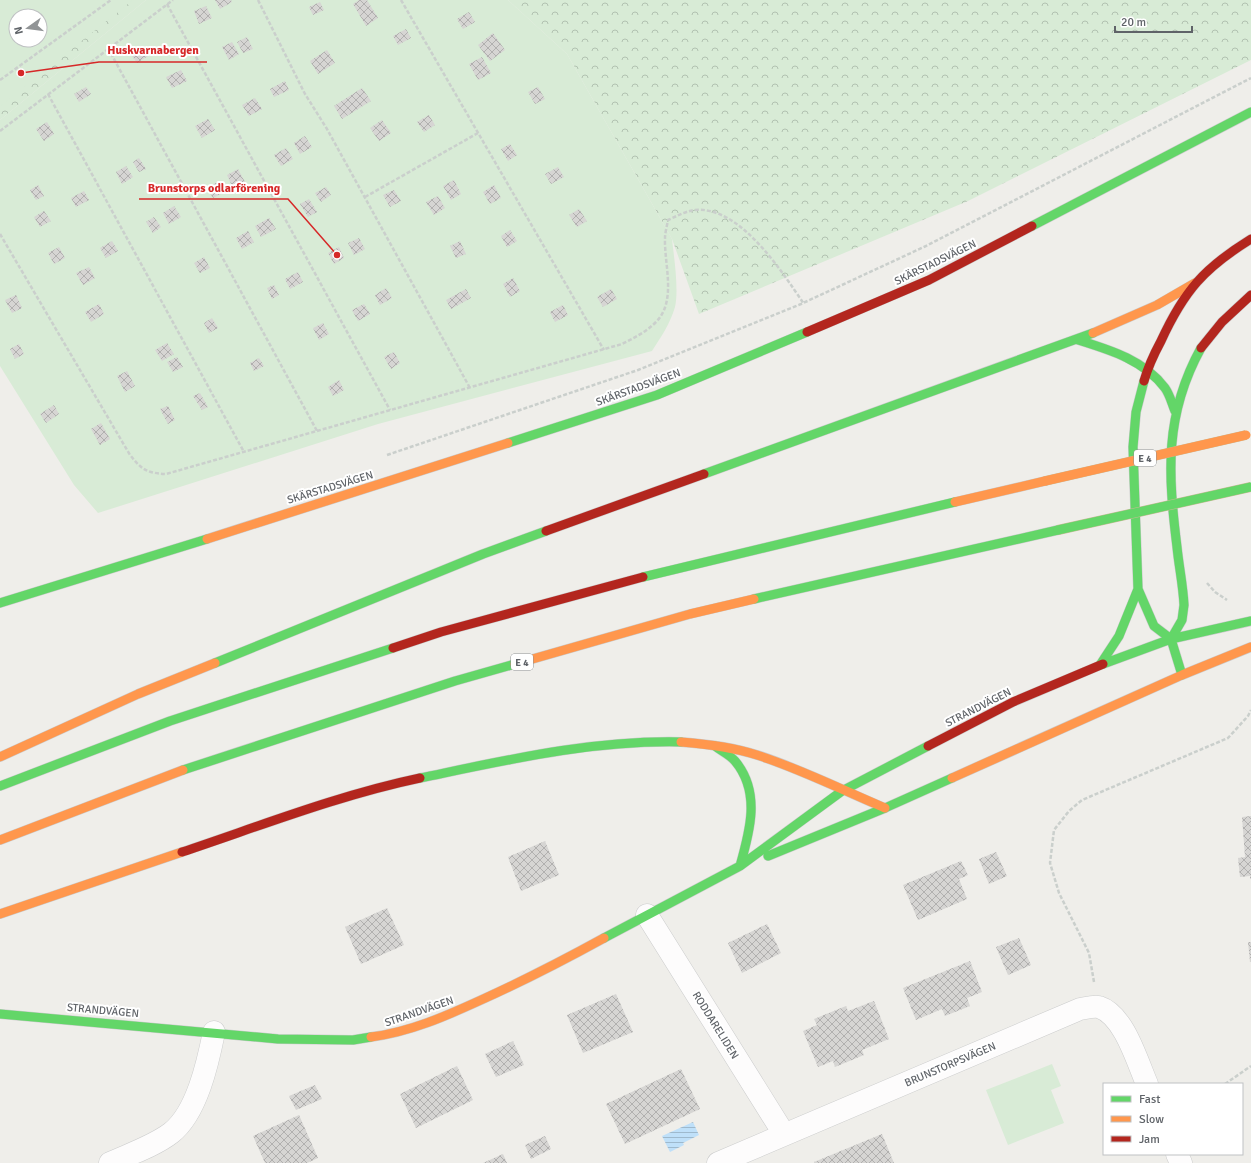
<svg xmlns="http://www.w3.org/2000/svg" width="1251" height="1163" font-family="Signika,sans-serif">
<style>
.forest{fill:url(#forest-crowns);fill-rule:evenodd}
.green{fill:#d8ebd6;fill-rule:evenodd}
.water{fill:url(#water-rules)}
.building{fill:url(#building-cross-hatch)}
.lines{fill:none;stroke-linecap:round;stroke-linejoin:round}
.street-casing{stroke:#cbcccc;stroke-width:23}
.fast-casing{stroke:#cacacb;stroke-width:10}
.slow-casing{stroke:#cacacb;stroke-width:10}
.jam-casing{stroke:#cacacb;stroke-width:10}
.path{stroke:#cacfcc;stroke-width:2.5;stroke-dasharray:4 2;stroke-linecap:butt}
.street{stroke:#fdfcfc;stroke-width:22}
.fast{stroke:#63d668;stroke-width:9}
.slow{stroke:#ff974d;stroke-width:9}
.jam{stroke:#b3261e;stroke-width:9}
.fast-bridge-casing{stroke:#c8b996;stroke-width:10;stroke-linecap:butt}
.slow-bridge-casing{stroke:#c8b996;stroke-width:10;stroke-linecap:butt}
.fast-bridge{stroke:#63d668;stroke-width:9}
.slow-bridge{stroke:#ff974d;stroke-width:9}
.labels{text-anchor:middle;stroke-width:4;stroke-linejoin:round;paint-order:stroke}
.shield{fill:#fff;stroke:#8f9295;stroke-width:1}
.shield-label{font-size:10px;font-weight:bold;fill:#5f6368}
.street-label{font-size:11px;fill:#5f6368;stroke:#fff}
.leader{fill:none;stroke:#d62828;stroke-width:1.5}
.callout-dot{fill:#d62828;stroke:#fff;stroke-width:1.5}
.callout-label{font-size:12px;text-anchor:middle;font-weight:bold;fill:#d62828;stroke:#fff;stroke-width:4;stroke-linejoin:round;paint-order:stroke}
</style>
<defs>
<pattern id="forest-crowns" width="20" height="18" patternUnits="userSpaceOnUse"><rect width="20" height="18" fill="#d8ebd6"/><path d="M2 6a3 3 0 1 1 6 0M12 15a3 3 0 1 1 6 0" fill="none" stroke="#b2c2b1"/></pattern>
<pattern id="water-rules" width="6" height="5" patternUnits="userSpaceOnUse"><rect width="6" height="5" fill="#bfe0f9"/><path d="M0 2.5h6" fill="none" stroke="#9eb9cd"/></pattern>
<pattern id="building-cross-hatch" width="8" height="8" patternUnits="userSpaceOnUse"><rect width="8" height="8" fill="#d6d5d3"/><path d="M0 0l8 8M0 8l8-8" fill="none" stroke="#b1b0af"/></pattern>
</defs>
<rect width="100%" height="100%" fill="#efeeea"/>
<path class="forest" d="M0 0H146L0 120ZM16 16H40V40H16Z
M508 0H1251V60L968 201 699 314 672 239 567 54Z"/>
<path class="green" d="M0 0H133L0 106ZM16 16H40V40H16Z
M146 0H508L567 54 672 239C674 257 679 290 675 307 670 324 661 337 652 351L378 424 98 513 74 485 0 366V120Z
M1052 1064 1061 1086 1051 1090 1064 1123 1008 1145 986 1090Z"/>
<path class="water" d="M693 1122 699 1135 683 1143 684 1145 670 1152 662 1136Z"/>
<path class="building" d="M215 0H231L232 2 220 9Z
M359 0H367L378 18 366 26 353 4Z
M320 2 324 10 313 15 309 7Z
M206 6 212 18 199 24 194 11Z
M469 12 475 22 463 29 457 19Z
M406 29 411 38 398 45 393 36Z
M493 33 505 50 490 61 478 45Z
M247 37 253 49 243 53 237 42Z
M232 42 239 54 229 60 222 47Z
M141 46 148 56 137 63 130 53Z
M327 50 335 63 318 74 310 61Z
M482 57 491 73 478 80 469 64Z
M181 70 187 81 172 88 166 77Z
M285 81 289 90 274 97 270 89Z
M86 87 91 94 79 102 74 94Z
M538 87 545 99 535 104 528 92Z
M362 88 371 101 342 119 334 106Z
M255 98 262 109 249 116 242 105Z
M429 115 435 125 424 132 417 122Z
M208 119 215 130 202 138 195 126Z
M382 120 391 133 379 141 370 128Z
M47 122 54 134 44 141 36 129Z
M305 136 312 147 300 154 294 143Z
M510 144 517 155 508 161 501 149Z
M286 148 293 159 281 166 274 155Z
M139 158 146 169 139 172 133 162Z
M126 166 133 177 122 184 116 172Z
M558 167 564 177 551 184 545 174Z
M238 169 245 182 233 188 227 175Z
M454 180 461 194 451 200 443 186Z
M217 182 223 193 213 198 207 188Z
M38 185 44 196 36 200 30 190Z
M494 185 501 198 490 204 483 192Z
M326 187 331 195 321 202 315 193Z
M394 190 401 201 390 207 383 195Z
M84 191 89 200 76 207 71 198Z
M438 196 445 208 434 215 426 202Z
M309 199 317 212 308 217 300 204Z
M174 206 181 217 169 224 163 213Z
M579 209 587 221 577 227 569 215Z
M44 211 51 221 40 227 34 217Z
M154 217 161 227 153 233 146 222Z
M269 218 276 229 261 237 255 226Z
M510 230 517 241 507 247 501 236Z
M248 231 254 242 242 249 236 238Z
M359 238 365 249 354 255 348 243Z
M112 241 118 251 106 258 100 248Z
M460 241 466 254 456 258 450 246Z
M59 247 65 258 54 264 48 253Z
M339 247 344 258 334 264 328 253Z
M204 257 210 268 200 273 194 263Z
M89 267 95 278 83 285 76 273Z
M298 272 303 282 290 289 285 279Z
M513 278 520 291 510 297 503 284Z
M274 285 279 295 272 299 267 288Z
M386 288 392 298 380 305 375 295Z
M466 289 471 298 451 309 446 300Z
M611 289 617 299 603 307 597 297Z
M16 295 22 308 12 313 5 300Z
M99 304 104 314 91 322 85 312Z
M364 304 370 314 358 321 352 310Z
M563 305 568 315 555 322 550 312Z
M212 318 218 328 209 333 204 323Z
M323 323 329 334 319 340 313 328Z
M167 343 174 354 162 361 155 350Z
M19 344 24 354 15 359 10 349Z
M394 352 400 363 391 369 384 357Z
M177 357 183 367 173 372 167 362Z
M259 358 264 366 254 371 250 363Z
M127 371 135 386 125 392 117 376Z
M339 380 344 390 333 396 328 387Z
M200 393 208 407 202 410 193 396Z
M54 405 59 414 46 423 40 414Z
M168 406 175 420 168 424 160 409Z
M101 423 110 439 100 445 91 429Z
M1251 816V879H1250V876L1240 877 1238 858 1245 857 1242 817Z
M545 841 559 875 521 891 508 857Z
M996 852 1007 876 989 884 979 859Z
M961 861 968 875 959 879 967 899 918 920 903 885Z
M387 908 404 945 361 964 345 927Z
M767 924 781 953 742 973 728 943Z
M1019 938 1031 965 1008 975 996 947Z
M1248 942H1251V962H1250Z
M970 961 982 992 967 998 970 1006 945 1016 942 1009 916 1020 903 988Z
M616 994 633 1032 583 1053 567 1015Z
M874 1001 889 1039 862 1050 864 1055 835 1067 833 1061 818 1067 803 1031 817 1025 814 1019 846 1006 848 1011Z
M513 1041 524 1065 496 1077 485 1054Z
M457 1066 473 1100 416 1128 400 1094Z
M681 1069 700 1109 625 1144 606 1104Z
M315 1085 322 1099 296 1110 289 1096Z
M299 1115 318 1158 307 1163H265L253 1136Z
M882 1134 894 1163H814V1162Z
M545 1136 551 1149 531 1159 525 1145Z
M503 1154 507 1163H483Z"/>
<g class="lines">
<defs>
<path id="street" d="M647 915 784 1134
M1177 1154 1181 1163
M110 1163C130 1154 154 1146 171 1133 197 1113 208 1062 214 1032
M718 1163 1080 1009C1086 1008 1093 1006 1099 1007 1124 1015 1137 1061 1147 1084"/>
<path id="fast" d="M1032 226 1251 112
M1078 340C1110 350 1144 360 1165 388 1170 395 1172 404 1175 411
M1144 381 1136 412 1133 447 1138 589 1154 626 1171 639 1182 675
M508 443 657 395 807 332
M704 474 1093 333
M643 577 955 502
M754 599 1058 530
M0 603 207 539
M1171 639 1182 620 1184 605C1183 585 1179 567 1177 547 1168 474 1164 415 1201 348
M215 663 483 554 546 531
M1103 664 1171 639 1251 621
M1100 665 1119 636 1138 589
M715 746C721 751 729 754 735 761 761 792 750 831 740 866
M183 770 455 681 515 664
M420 778C507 760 592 740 681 742
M0 786 170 721 393 648
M768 856 885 808 952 778
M604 938 740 866 842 791 928 746
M0 1014 278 1039 353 1040 371 1037"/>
<path id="slow" d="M1093 333 1157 305 1195 283
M955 502 1045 481
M207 539 508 443
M515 664 690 614 754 599
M681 742C707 744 732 747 757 755 801 769 842 790 885 808
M0 757 138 694 215 663
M952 778 1182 675 1251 647
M0 840 183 770
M0 914 182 852
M371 1037C410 1032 446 1016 481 1000 523 981 564 960 604 938"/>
<path id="jam" d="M807 332 929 280 1032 226
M1201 348 1222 322 1251 295
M1144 381C1148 367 1154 354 1161 341 1184 291 1204 268 1251 239
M546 531 704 474
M393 648 441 632 643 577
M928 746 1013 702 1103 664
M182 852C260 826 339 795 420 778"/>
</defs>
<use href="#street" class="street-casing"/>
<use href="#fast" class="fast-casing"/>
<use href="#slow" class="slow-casing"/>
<use href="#jam" class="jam-casing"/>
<path class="path" d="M258 0 305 94 327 129 470 388
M401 0 604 350
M167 4 390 410
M108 48 317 431
M0 80 111 0
M48 94 244 452
M0 131 173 0
M365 197 478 133
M0 234 130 455C142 470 147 473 166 474L622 344C634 338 646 332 656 322 677 301 664 264 665 238 665 233 667 226 668 220 677 216 684 212 694 210 740 205 782 272 804 304
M387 455 638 370 801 304 926 246 1251 78
M1207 583 1215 592 1227 600
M1094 982 1089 953 1059 893 1050 863 1054 830 1069 811 1082 800 1228 738 1248 716 1251 710
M1225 1084 1251 1066"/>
<use href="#street" class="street"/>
<use href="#fast" class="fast"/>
<use href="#slow" class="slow"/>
<use href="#jam" class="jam"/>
<defs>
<path id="fast-bridge" d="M1058 530 1251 487"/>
<path id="slow-bridge" d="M1045 481 1246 435"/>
</defs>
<use href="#fast-bridge" class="fast-bridge-casing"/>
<use href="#slow-bridge" class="slow-bridge-casing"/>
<use href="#fast-bridge" class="fast-bridge"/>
<use href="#slow-bridge" class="slow-bridge"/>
</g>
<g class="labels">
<g class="shield">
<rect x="1134" y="450" width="22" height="16" rx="3"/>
<rect x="511" y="654" width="22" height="16" rx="3"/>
</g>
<g class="shield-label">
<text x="1145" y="462">E 4</text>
<text x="522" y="666">E 4</text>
</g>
<g class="street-label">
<text transform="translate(935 262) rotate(-26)" y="4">SKÄRSTADSVÄGEN</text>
<text transform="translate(638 387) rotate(-20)" y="4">SKÄRSTADSVÄGEN</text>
<text transform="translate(330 487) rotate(-17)" y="4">SKÄRSTADSVÄGEN</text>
<text transform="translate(978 707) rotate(-27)" y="4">STRANDVÄGEN</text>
<text transform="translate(103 1010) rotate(5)" y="4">STRANDVÄGEN</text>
<text transform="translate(419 1011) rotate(-19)" y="4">STRANDVÄGEN</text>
<text transform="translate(716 1025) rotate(58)" y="4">RODDARELIDEN</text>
<text transform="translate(950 1064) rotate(-23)" y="4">BRUNSTORPSVÄGEN</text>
</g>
</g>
<path class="leader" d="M21 73L99 62H207M337 255L288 199H139"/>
<g class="callout-dot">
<circle cx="21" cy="73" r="4"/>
<circle cx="337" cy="255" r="4"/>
</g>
<g class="callout-label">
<text x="153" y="54">Huskvarnabergen</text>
<text x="214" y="192">Brunstorps odlarförening</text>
</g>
<rect x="1103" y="1083" width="140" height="72" fill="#ffffff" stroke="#bfc1c3"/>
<rect x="1111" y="1096" width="20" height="6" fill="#63d668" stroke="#bfc1c3"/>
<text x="1139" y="1103" font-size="12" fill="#5f6368">Fast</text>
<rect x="1111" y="1116" width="20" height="6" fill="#ff974d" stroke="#bfc1c3"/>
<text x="1139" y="1123" font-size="12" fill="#5f6368">Slow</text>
<rect x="1111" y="1136" width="20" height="6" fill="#b3261e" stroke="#bfc1c3"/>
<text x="1139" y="1143" font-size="12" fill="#5f6368">Jam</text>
<g transform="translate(28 28) rotate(256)"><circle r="19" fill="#ffffff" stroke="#bfc1c3"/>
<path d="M0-3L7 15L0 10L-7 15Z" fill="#919496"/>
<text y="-6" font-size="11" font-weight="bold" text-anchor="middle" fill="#5f6368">N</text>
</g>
<path d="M1115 26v6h77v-6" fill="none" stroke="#5f6368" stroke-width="2"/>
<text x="1121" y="26" font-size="12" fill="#5f6368" stroke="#ffffff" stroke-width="3" paint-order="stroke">20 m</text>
</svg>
